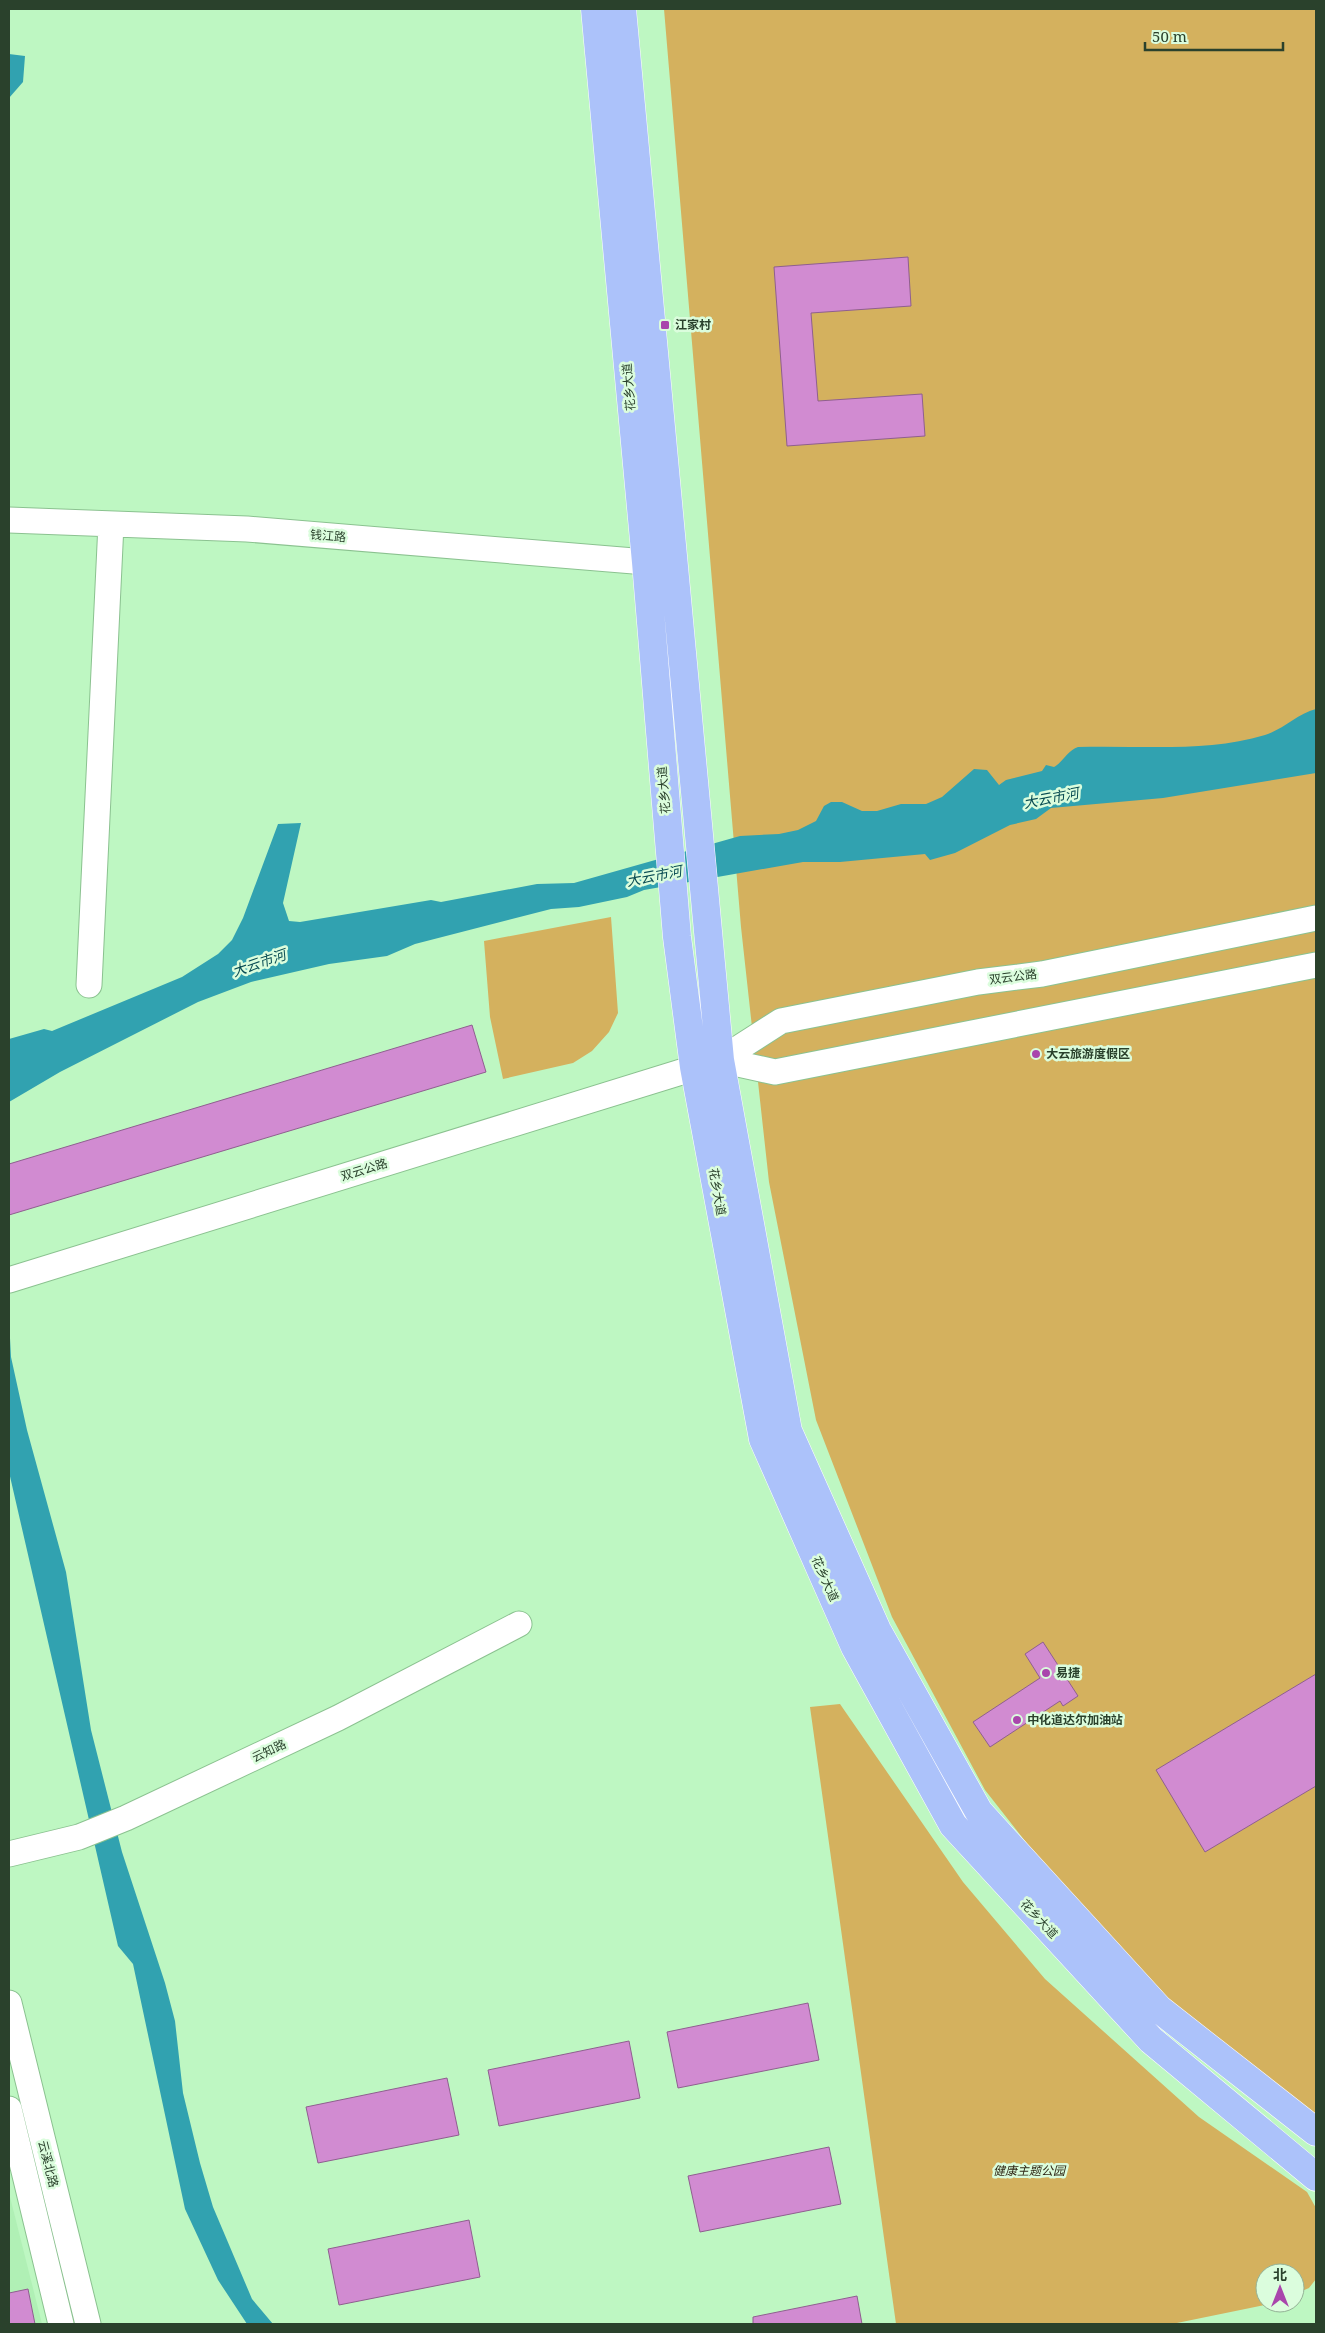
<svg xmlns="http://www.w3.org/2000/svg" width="1325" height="2333" font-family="'Noto Serif','Noto Sans SC',serif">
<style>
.built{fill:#b0f0b5}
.green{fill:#d4b15e}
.water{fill:#31a2b0}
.building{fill:#d18bd1;stroke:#8f5f8f}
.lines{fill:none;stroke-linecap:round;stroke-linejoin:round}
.minor-casing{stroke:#8bc290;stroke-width:27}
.major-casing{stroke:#fff;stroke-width:29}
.minor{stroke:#fff;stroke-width:25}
.major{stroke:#acc2fa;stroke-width:28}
.poi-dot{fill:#a946ac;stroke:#dbfddd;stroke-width:2}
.labels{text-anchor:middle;stroke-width:5;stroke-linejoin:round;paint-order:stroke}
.poi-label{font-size:12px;font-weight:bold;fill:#2a412c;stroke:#dbfddd;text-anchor:start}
.street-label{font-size:12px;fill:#2a412c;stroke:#dbfddd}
.park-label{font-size:12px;font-style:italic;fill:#302817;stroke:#dbfddd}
.water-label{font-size:14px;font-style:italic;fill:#094c53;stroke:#dbfddd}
</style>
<rect width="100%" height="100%" fill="#bef7c2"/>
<path class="built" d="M9 2193 42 2324H9Z"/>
<path class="green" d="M664 9H1316V2121L1167 2004 1043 1864 985 1790 892 1617 816 1420 769 1182 741 927Z
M611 917 618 1013 609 1032 592 1051 573 1063 503 1079 490 1017 484 941Z
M840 1704 963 1882 1045 1979 1199 2117 1307 2192 1316 2208V2279L1309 2288 1295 2294V2273H1265V2303H1274L1172 2324H896L810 1707Z"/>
<path class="water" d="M9 54 25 56 23 82 9 98Z
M1316 709V773L1163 798 1051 808 1036 819 1010 825 955 853 930 860 925 854 840 862H803L644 890 627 897 579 907 551 909 415 944 387 956 329 964 251 982 198 1002 60 1072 9 1102V1039L44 1029 52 1031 182 977 218 954 232 940 243 918 278 824 301 823 283 903 289 921 300 922 431 900 441 902 537 884 574 883 740 836 779 834 798 830 816 821 824 806 831 802H842L862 811H877L901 804H926L942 797 974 769 987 770 999 785 1006 780 1042 771 1046 765 1054 767C1063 762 1068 750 1078 747 1140 745 1205 753 1265 735 1284 729 1297 714 1316 709Z
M9 1319 11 1357 27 1430 66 1572 91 1730 122 1852 165 1983 175 2021 183 2093 200 2163 213 2207 252 2299 273 2324H247L218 2280 185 2209 133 1964 118 1946 9 1472Z"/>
<path class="building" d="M908 257 911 306 811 313 818 401 922 394 925 436 787 446 774 267Z
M472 1025 486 1072 9 1215V1164Z
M1043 1642 1078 1696 1063 1706 1060 1701 990 1747 973 1722 1040 1678 1025 1654Z
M1316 1674V1786L1205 1852 1156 1770Z
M808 2003 819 2060 678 2088 667 2032Z
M629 2041 640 2098 499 2126 488 2070Z
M447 2078 459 2135 318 2163 306 2107Z
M829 2147 841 2204 700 2232 688 2176Z
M469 2220 480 2277 339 2305 328 2249Z
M28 2289 35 2324H9V2293Z
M857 2296 862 2324H753V2317Z"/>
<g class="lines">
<defs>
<path id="minor" d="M9 520 247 529 646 562
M89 985 111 524
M720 1060 775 1072 1316 965
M9 1280 720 1060 781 1021 978 982 1042 974 1316 918
M9 1854 79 1837 126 1818 338 1718 519 1624
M9 2003 88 2324
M9 2109 61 2324"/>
<path id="major" d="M595 9 646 562 677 937 694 1067 763 1439 855 1647 953 1825 1151 2040 1316 2177
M622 9 720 1060 788 1431 877 1630 979 1812 1159 2009 1316 2132"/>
</defs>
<use href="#minor" class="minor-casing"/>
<use href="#major" class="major-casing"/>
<use href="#minor" class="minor"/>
<use href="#major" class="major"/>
</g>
<g class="poi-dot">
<rect x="660" y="320" width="10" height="10" rx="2.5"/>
<circle cx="1036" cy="1054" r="5"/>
<circle cx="1046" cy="1673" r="5"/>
<circle cx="1017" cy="1720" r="5"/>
</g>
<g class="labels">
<g class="poi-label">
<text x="675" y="329">江家村</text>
<text x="1046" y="1058">大云旅游度假区</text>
<text x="1056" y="1677">易捷</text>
<text x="1027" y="1724">中化道达尔加油站</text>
</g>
<g class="street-label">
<text transform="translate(629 387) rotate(-95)" y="4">花乡大道</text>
<text transform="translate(328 536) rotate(5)" y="4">钱江路</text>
<text transform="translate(664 790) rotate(-95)" y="4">花乡大道</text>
<text transform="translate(1013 977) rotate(-7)" y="4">双云公路</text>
<text transform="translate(364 1170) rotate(-17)" y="4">双云公路</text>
<text transform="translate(717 1192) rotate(80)" y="4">花乡大道</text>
<text transform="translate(825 1579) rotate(66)" y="4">花乡大道</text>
<text transform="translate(269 1751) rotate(-25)" y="4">云知路</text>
<text transform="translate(1039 1919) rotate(47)" y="4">花乡大道</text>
<text transform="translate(48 2164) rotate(76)" y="4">云溪北路</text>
</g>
<g class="park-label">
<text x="1029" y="2175">健康主题公园</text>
</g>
<g class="water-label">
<text transform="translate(1051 798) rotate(-11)" y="5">大云市河</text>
<text transform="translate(654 876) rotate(-11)" y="5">大云市河</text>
<text transform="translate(259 963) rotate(-19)" y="5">大云市河</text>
</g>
</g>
<rect width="1325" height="2333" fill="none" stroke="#2a412c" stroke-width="20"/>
<g transform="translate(1280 2288)"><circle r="24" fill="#dbfddd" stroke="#94b296"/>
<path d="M0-4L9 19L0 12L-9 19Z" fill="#a946ac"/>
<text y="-8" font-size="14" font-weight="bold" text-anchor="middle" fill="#2a412c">北</text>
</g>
<path d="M1145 42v8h138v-8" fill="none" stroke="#2a412c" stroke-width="2.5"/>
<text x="1152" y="42" font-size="15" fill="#2a412c" stroke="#dbfddd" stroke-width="4" paint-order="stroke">50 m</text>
</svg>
